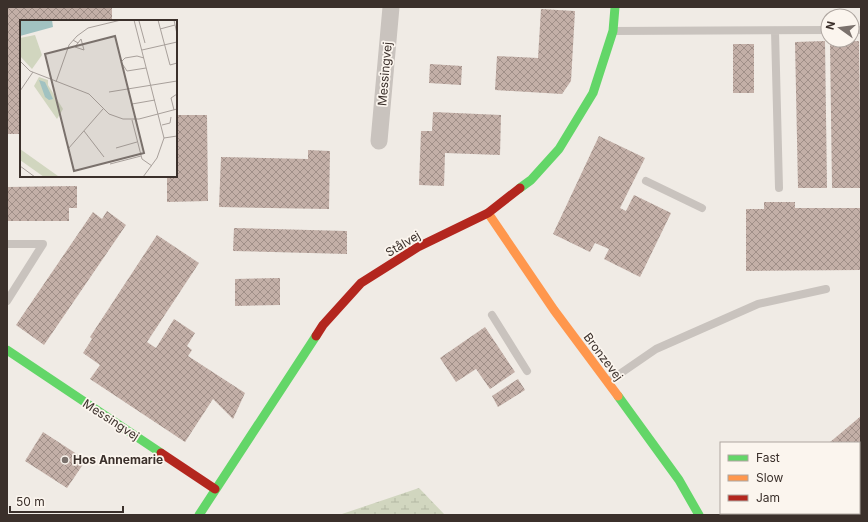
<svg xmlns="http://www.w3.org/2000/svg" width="868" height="522" font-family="Inter,sans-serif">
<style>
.wetland{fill:url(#wetland-marsh)}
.building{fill:url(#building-cross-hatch)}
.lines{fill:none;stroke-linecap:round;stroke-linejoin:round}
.lane{stroke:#c9c3be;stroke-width:8}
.street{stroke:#c9c3be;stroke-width:17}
.fast{stroke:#63d668;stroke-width:9}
.slow{stroke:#ff974d;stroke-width:9}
.jam{stroke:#b3261e;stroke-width:9}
.poi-dot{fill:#7a716c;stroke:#fbf5ee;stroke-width:1.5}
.labels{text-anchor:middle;stroke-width:3.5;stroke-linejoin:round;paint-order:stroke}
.street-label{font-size:12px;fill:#3b302b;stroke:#fbf5ee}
.poi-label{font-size:12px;font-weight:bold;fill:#3b302b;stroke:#fbf5ee;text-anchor:start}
.inset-road{fill:none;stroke:#a8a09b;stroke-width:1}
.view{fill:#7a716c;fill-opacity:0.15;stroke:#7a716c;stroke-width:2}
.inset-edge{fill:none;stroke:#3b302b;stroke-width:2}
</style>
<defs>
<pattern id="wetland-marsh" width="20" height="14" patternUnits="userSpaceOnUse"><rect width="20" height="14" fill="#d1d6bf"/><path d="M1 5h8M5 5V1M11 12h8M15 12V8" fill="none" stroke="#b4b8a4"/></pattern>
<pattern id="building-cross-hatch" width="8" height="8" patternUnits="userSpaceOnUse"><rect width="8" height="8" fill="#c3afa7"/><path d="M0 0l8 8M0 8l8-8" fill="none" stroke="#a08f88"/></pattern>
</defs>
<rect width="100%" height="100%" fill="#f0ebe5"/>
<path class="wetland" d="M419 488 445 515H339Z"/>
<path class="building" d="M7 7H112V21H21V134H7Z
M541 9 575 11 571 81 562 94 495 90 497 56 538 58Z
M825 41 827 188H798L795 42Z
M859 41 861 188H832L830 42Z
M733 44H754V93H733Z
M430 64 462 66 461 85 429 83Z
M433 112 501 115 500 155 445 153 444 186 419 185 421 131H432Z
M176 115H207L208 201 167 202V176H176Z
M599 136 645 158 620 208 626 211 634 195 671 213 640 277 604 259 609 249 595 243 590 252 553 234Z
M308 150 330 151 329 209 219 207 221 157 308 159Z
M77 186V208H69V221H7V187Z
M764 202H795V208H861V270L746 271V209H764Z
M107 211 126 225 44 345 16 325 93 212 102 219Z
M234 228 347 231V254L233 251Z
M157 235 199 263 147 342 156 348 174 319 195 333 187 346 192 350 188 356 245 393 233 419 213 399 185 442 90 379 100 365 83 353 92 339 90 337Z
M280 278V305L235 306V279Z
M485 327 515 372 490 389 476 369 456 382 440 358Z
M518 379 525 390 498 407 492 396Z
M861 416V515H788L786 513H859V443H829Z
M43 432 86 460 67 488 25 461Z"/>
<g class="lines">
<path class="lane" d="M852 30H861
M613 31 828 30
M775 31 779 188
M646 181 702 208
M7 244H43L7 301
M492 315 527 371
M608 382 656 349 758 304 826 289"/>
<path class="street" d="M379 141 391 7"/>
<path class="fast" d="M520 188 531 180 559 149 593 93 613 31 615 7
M7 350 161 453
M618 396 679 480 699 515
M199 515 316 336"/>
<path class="slow" d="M488 213 554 310 618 396"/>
<path class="jam" d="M316 336 323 325 361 283 418 247 488 213 520 188
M161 453 215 489"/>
</g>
<circle class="poi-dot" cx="65" cy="460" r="4"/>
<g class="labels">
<g class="street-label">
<text transform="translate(385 74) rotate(-85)" y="4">Messingvej</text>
<text transform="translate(403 244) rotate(-31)" y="4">Stålvej</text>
<text transform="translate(603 357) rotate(53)" y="4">Bronzevej</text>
<text transform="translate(111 420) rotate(33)" y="4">Messingvej</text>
</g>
<g class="poi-label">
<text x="73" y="464">Hos Annemarie</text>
</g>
</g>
<g transform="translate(20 20)">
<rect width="157" height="157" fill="#f0ebe5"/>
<path d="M15 15 22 35 12 49 0 36V18ZM0 129 38 156 37 157H24L0 140Z" fill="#d1d6bf"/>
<path d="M19 57 28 60V65L43 89 37 99 14 66Z" fill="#d1d6bf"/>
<path d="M0 0H32L33 7 0 16ZM19 60 25 62 33 79 29 80 25 77Z" fill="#a1c2c1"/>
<path class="inset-road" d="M114 0 144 118 137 138 123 157M138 0 150 45 157 43M154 0 157 14M119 1 125 23M140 9 155 5M53 20 58 23 61 19 64 30 55 27 58 23M122 30 157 22M124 38 117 36 105 38 101 42 107 51 126 48M0 41 10 51 69 74 89 94 103 99H119L157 89M36 62 49 25 57 16 68 8 101 0M0 71 13 52M89 72 157 61M112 86V84L135 80M154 90 151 78 157 74M112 100 122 139 132 146M142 105 150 103 151 97M64 111 84 137M144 118 157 116M96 128 117 122M48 129 83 89M90 144 121 136M0 146 15 157"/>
<path class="view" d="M95 16 124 133 54 151 25 34Z"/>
<rect width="157" height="157" class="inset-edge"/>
</g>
<rect width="868" height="522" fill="none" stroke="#3b302b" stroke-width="16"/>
<rect x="720" y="442" width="140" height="72" fill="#fbf5ee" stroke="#aea6a0"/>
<rect x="728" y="455" width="20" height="6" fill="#63d668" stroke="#aea6a0"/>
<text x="756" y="462" font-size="12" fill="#3b302b">Fast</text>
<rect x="728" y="475" width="20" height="6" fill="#ff974d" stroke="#aea6a0"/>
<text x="756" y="482" font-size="12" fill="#3b302b">Slow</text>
<rect x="728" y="495" width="20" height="6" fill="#b3261e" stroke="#aea6a0"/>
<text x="756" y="502" font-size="12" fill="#3b302b">Jam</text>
<g transform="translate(840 28) rotate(284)"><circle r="19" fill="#fbf5ee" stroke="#aea6a0"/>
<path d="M0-3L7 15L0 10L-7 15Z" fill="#7a716c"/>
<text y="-6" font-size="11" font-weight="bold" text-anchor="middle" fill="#3b302b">N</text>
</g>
<path d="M10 506v6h113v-6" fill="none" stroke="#3b302b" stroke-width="2"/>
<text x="16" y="506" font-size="12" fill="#3b302b" stroke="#fbf5ee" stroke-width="3" paint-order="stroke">50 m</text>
</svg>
